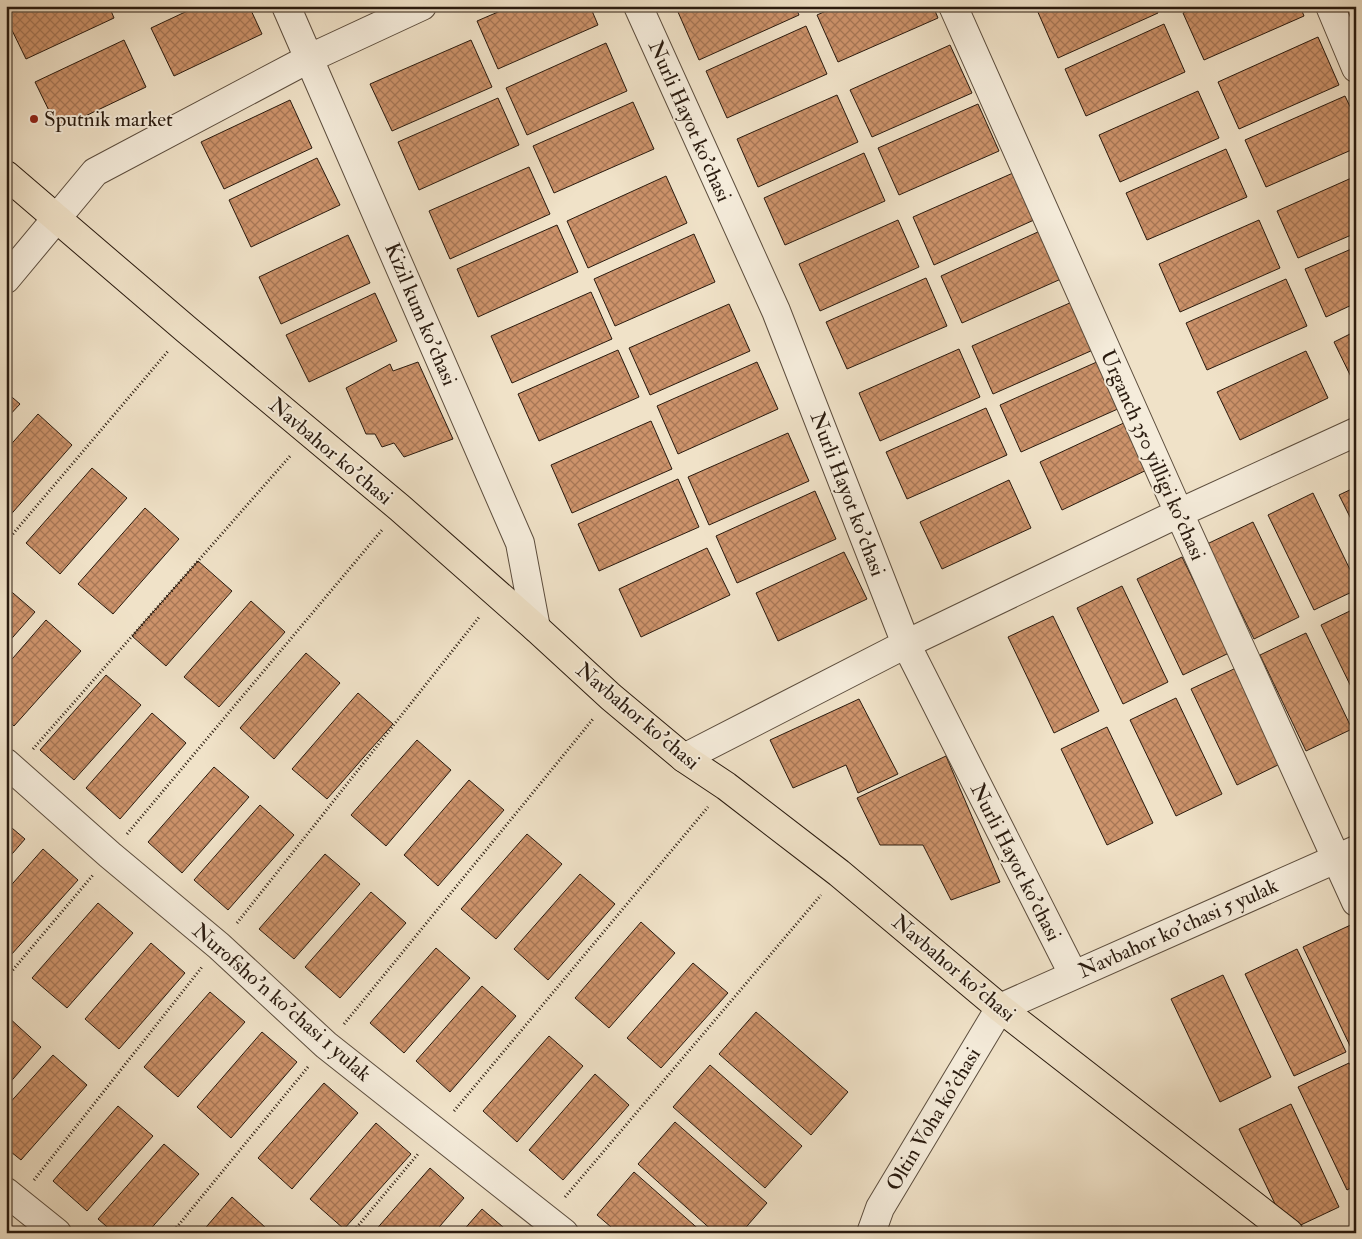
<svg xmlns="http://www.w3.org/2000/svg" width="1362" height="1239" font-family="'IM FELL Double Pica',serif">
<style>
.building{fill:url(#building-cross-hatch);stroke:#2a1b0f}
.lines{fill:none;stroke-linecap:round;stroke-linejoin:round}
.minor-casing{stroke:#5c4d3d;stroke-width:30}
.major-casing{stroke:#2a1b0f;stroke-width:30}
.path{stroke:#2a1b0f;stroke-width:3;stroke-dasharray:1 2.5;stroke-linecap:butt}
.minor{stroke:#f5ecdb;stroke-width:28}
.major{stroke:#f0e2c8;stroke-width:28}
.poi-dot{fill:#8f2418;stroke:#f5ecdb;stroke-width:2}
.labels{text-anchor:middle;stroke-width:4;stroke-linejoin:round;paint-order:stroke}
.poi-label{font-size:21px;fill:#2a1b0f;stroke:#f5ecdb;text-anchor:start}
.street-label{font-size:21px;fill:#2a1b0f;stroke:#f5ecdb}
</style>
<defs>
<pattern id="building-cross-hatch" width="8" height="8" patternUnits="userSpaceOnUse" patternTransform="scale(1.25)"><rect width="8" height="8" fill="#cd936b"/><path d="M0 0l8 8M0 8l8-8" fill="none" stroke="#a77756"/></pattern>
</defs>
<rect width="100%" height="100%" fill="#f0e2c8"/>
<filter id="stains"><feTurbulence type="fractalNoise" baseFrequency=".004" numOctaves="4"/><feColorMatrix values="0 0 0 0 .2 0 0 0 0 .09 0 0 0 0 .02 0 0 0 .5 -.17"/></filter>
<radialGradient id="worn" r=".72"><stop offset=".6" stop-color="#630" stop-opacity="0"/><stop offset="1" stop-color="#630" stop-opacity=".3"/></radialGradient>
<path class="building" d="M15 6H109L114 18 26 59 6 18V10Z
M198 6H249L262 34 174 76 151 28Z
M512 6H590L598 25 498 69 477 21Z
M691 6H795L799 15 699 60 678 12Z
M837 6H933L938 18 838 62 817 15Z
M1046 6H1155L1158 13 1058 58 1037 10Z
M1197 6H1300L1304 16 1204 60 1183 13Z
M1164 24 1185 72 1086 116 1065 69Z
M806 26 827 74 727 118 706 71Z
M1318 37 1339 85 1239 129 1218 82Z
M124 40 146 87 58 129 35 82Z
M471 40 492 87 392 131 370 84Z
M606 43 627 91 527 135 506 88Z
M950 45 972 93 872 137 850 90Z
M1198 91 1219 138 1120 182 1099 135Z
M837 95 858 142 758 187 737 139Z
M1345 96 1356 119V148L1266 187 1245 140Z
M498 98 519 145 419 190 398 142Z
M290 100 312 148 224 189 201 142Z
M633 102 654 149 554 193 533 146Z
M978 104 999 151 899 195 878 148Z
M1226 149 1247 197 1147 240 1126 193Z
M864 153 885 201 785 245 764 198Z
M317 158 340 205 251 247 229 200Z
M529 167 550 214 450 259 429 211Z
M1013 173 1034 220 934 265 913 217Z
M666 176 687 223 588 268 567 221Z
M1356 176V233L1298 258 1277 211Z
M898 220 919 267 820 311 799 264Z
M1259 220 1280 268 1180 312 1159 264Z
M557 225 578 272 478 317 457 269Z
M1040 231 1061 279 962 323 941 276Z
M694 234 715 282 615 326 594 279Z
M348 235 370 283 281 324 259 277Z
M1356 247V303L1326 317 1305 269Z
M926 278 947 326 847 369 826 322Z
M1286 279 1307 326 1207 370 1186 323Z
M591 292 612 339 512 383 491 336Z
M375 293 397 341 309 382 286 335Z
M1072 302 1093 350 993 394 972 346Z
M729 304 750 351 650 395 629 348Z
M1356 331V387L1334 342Z
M959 349 980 397 880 441 859 393Z
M618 350 639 397 539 441 518 394Z
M1306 351 1328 398 1240 440 1217 392Z
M1099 361 1120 408 1021 452 1000 405Z
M418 362 453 439 404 457 394 443 382 447 375 434H366L346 388 390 364 393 371Z
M757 362 778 409 678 454 657 406Z
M6 392 20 404 6 419Z
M986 408 1007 455 907 499 886 452Z
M38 414 72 445 6 520V450Z
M651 421 672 469 572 513 551 465Z
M1128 421 1151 468 1062 510 1040 462Z
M788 433 809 481 709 525 688 477Z
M92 468 127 498 60 574 26 543Z
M678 479 699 527 599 571 578 524Z
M1009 480 1031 528 942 569 920 522Z
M1356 487V529L1339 495Z
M815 491 836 539 737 583 716 536Z
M1313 493 1356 582V590L1314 610 1268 515Z
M145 508 179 539 113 614 78 584Z
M1253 522 1299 617 1254 639 1207 544Z
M707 548 730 595 641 637 619 589Z
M844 552 867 599 778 641 756 593Z
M1182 557 1229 653 1183 675 1137 579Z
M198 561 232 591 166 666 132 636Z
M1122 586 1168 682 1123 704 1077 608Z
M6 587 35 612 6 645Z
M251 601 285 632 219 707 184 677Z
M1356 608V697L1321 625Z
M1053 616 1099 711 1054 733 1008 637Z
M46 620 81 651 14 726 6 719V666Z
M1306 633 1352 729 1306 751 1260 655Z
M306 653 340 683 274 759 240 728Z
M1236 668 1282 763 1237 785 1191 689Z
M106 675 141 705 74 780 40 750Z
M358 693 393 724 327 799 292 769Z
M1176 698 1222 794 1176 816 1130 720Z
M859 699 898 774 858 793 846 765 793 788 770 740Z
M152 713 186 743 120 819 86 788Z
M1107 727 1153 823 1107 845 1061 749Z
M417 740 451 770 386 846 351 815Z
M946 756 1000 882 951 900 923 845H880L857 798Z
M214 767 249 797 182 873 148 842Z
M469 780 504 810 438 886 404 855Z
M260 805 294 835 228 910 194 880Z
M6 823 25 839 6 861Z
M527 834 562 864 496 939 461 909Z
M43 849 78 880 11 955 6 951V891Z
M325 854 360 884 294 959 259 929Z
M580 874 615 904 548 980 514 949Z
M371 892 406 923 340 998 305 967Z
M98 903 133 933 67 1008 32 978Z
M641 922 675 953 609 1028 575 998Z
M1355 923 1356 1048 1352 1050 1303 947Z
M151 943 185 973 119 1049 85 1019Z
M436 948 470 978 404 1053 370 1023Z
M1297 949 1346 1052 1294 1076 1245 974Z
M693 963 728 993 661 1068 627 1038Z
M1223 975 1271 1077 1220 1102 1171 999Z
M482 986 516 1016 450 1092 416 1061Z
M210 992 245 1022 178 1097 144 1067Z
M756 1012 848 1092 811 1135 719 1054Z
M7 1016 41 1047 6 1087V1017Z
M262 1032 297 1062 231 1138 197 1107Z
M549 1036 583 1066 517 1142 483 1111Z
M53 1055 87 1085 21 1160 6 1148V1107Z
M1349 1063 1356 1076V1185L1347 1190 1298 1087Z
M710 1065 802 1146 765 1188 673 1107Z
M595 1074 629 1105 563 1180 529 1150Z
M324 1083 358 1113 292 1189 258 1158Z
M1291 1104 1339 1207 1288 1231 1239 1129Z
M118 1106 153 1136 87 1211 53 1181Z
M675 1122 767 1203 741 1233H715L638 1164Z
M376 1123 411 1154 344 1229 310 1199Z
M164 1144 199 1174 147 1233H114L98 1219Z
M430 1168 464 1198 434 1233H373Z
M634 1172 703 1233H618L597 1215Z
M232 1197 266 1228 262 1233H201Z
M482 1209 510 1233H461Z"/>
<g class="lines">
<defs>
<path id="minor" d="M286 6 520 543 536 628
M638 6 776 311 906 644 1073 974
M953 6 1179 513 1356 902
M1330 6 1356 68
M6 279 95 172 310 58 422 6
M684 758 906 644 1179 513 1356 432
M6 763 110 855 219 946 326 1045 564 1233
M6 1192 57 1233
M871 1233 880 1208 1000 1008 1356 850"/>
<path id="major" d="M6 175 187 330 400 508 536 628 611 697 684 758 726 786 839 873 1000 1008 1289 1233"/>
</defs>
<use href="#minor" class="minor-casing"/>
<use href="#major" class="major-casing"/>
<path class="path" d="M6 542 169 350
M33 749 291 455
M127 834 382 530
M237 923 480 616
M6 978 93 875
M344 1024 593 719
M454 1111 708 807
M34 1180 202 967
M565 1197 821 895
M172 1233 308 1067
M352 1233 418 1154"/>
<use href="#minor" class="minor"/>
<use href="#major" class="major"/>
</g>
<circle class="poi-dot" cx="34" cy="119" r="5"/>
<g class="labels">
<g class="poi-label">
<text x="44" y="126">Sputnik market</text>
</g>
<g class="street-label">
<text transform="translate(690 121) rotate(66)" y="7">Nurli Hayot ko'chasi</text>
<text transform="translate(421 314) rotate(67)" y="7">Kizil kum ko'chasi</text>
<text transform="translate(331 451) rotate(40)" y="7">Navbahor ko'chasi</text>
<text transform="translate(1153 455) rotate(66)" y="7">Urganch 350 yilligi ko'chasi</text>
<text transform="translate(848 494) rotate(69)" y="7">Nurli Hayot ko'chasi</text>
<text transform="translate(638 716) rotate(40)" y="7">Navbahor ko'chasi</text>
<text transform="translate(1016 862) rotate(63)" y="7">Nurli Hayot ko'chasi</text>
<text transform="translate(1178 928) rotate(-24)" y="7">Navbahor ko'chasi 5 yulak</text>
<text transform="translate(954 968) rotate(40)" y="7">Navbahor ko'chasi</text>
<text transform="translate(282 1002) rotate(41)" y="7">Nurofsho'n ko'chasi 1 yulak</text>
<text transform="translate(933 1119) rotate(-59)" y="7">Oltin Voha ko'chasi</text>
</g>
</g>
<rect width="1362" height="1239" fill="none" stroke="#f0e2c8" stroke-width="25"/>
<rect x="8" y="8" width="1347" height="1224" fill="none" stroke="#2a1b0f" stroke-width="2.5"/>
<rect x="12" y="12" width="1337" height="1214" fill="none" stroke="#2a1b0f"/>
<rect width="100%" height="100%" filter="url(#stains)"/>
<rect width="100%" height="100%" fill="url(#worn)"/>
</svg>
